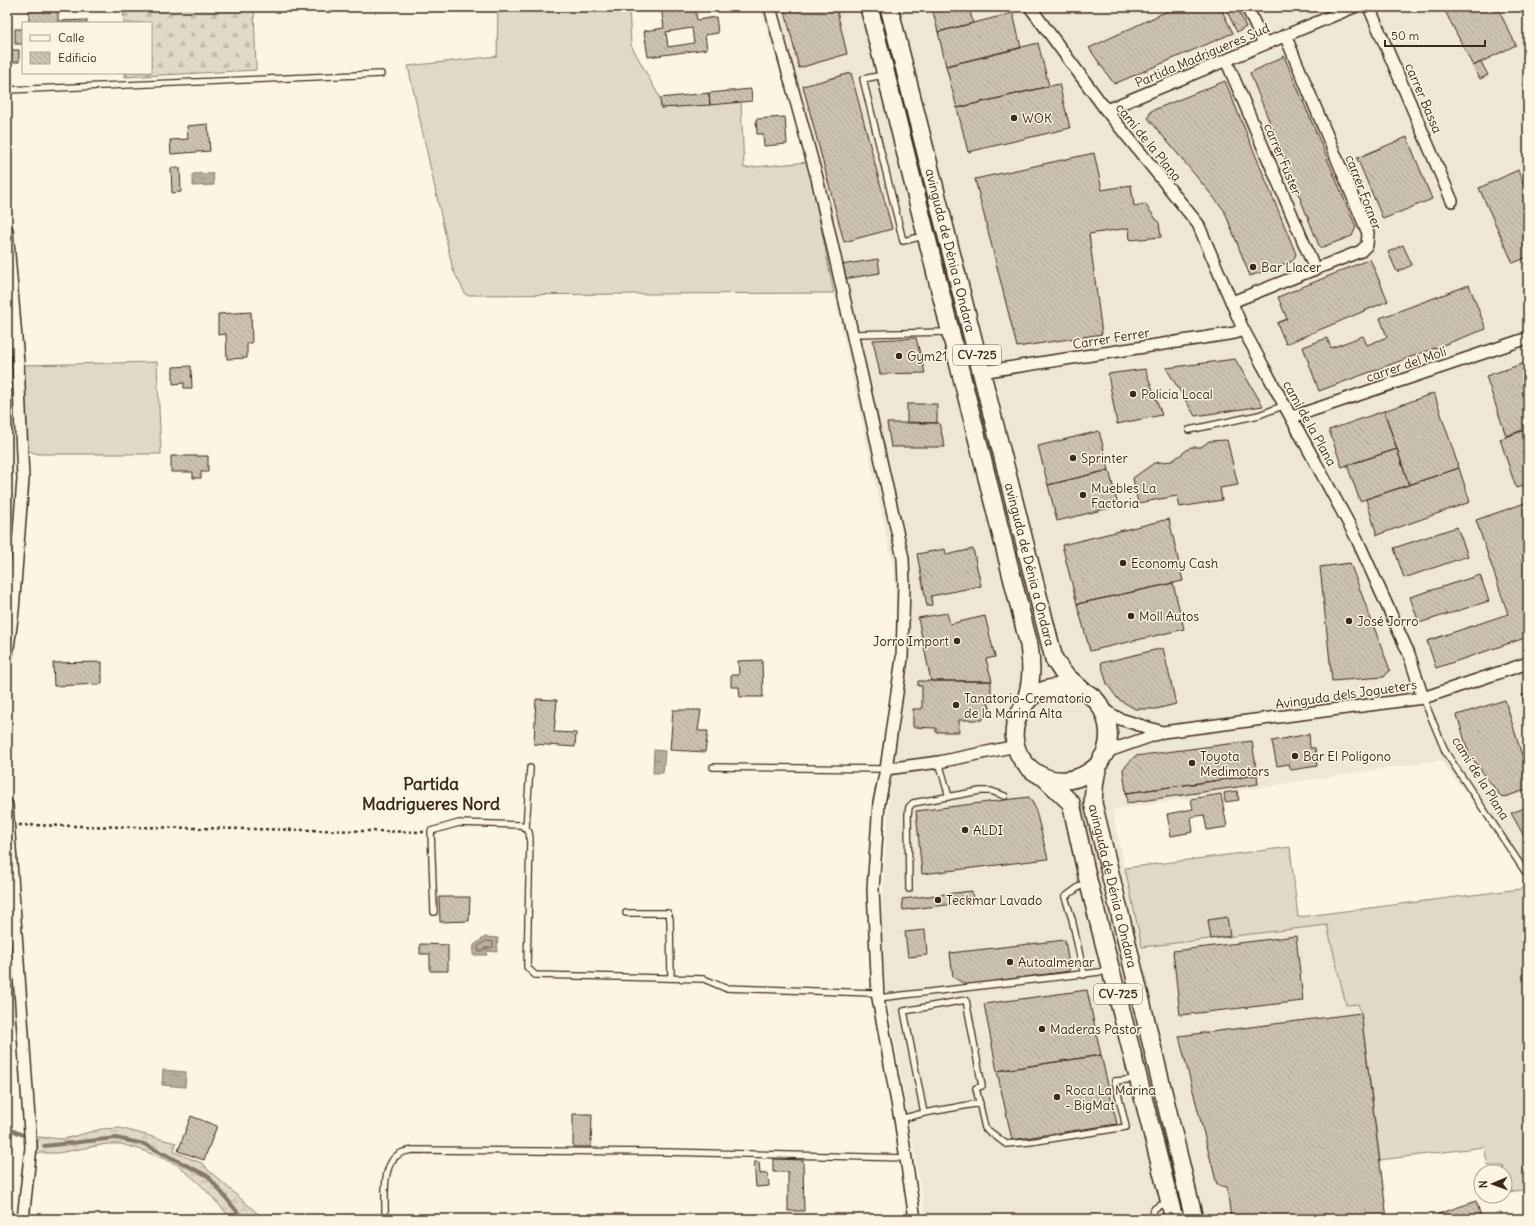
<svg xmlns="http://www.w3.org/2000/svg" width="1535" height="1226" font-family="Delius,sans-serif">
<style>
.built{fill:#eee6d6}
.grass{fill:#e0d8c8;stroke:#8e8173}
.forest{fill:url(#forest-firs);stroke:#8e8173}
.wetland{fill:url(#wetland-marsh);stroke:#8e8173}
.water{fill:url(#water-ripples);stroke:#85796b}
.lines{fill:none;stroke-linecap:round;stroke-linejoin:round}
.shore{stroke:#6d5e51;stroke-width:1}
.stream{stroke:#85796b;stroke-width:4}
.building{fill:url(#building-back-hatch);stroke:#3b2a1e;fill-rule:evenodd}
.service-casing{stroke:#3b2a1e;stroke-width:8}
.minor-casing{stroke:#3b2a1e;stroke-width:14}
.primary-casing{stroke:#3b2a1e;stroke-width:20}
.path{stroke:#3b2a1e;stroke-width:2.5;stroke-dasharray:3 3;stroke-linecap:butt}
.service{stroke:#fcf5e5;stroke-width:5.5}
.minor{stroke:#fcf5e5;stroke-width:11}
.primary{stroke:#fcf5e5;stroke-width:17}
.poi-dot{fill:#3b2a1e;stroke:#fcf5e5;stroke-width:1.5}
.labels{text-anchor:middle;stroke-width:3;stroke-linejoin:round;paint-order:stroke}
.shield{fill:#fcf5e5;stroke:#75675a;stroke-width:1}
.shield-label{font-size:12px;font-weight:bold;fill:#3b2a1e}
.street-label{font-size:13px;fill:#3b2a1e;stroke:#fcf5e5}
.poi-label{font-size:13px;fill:#3b2a1e;stroke:#fcf5e5;text-anchor:start}
.district-label{font-size:17px;font-weight:bold;fill:#3b2a1e;stroke:#fcf5e5}
</style>
<defs>
<pattern id="forest-firs" width="22" height="20" patternUnits="userSpaceOnUse"><rect width="22" height="20" fill="#e0d8c8"/><path d="M5 1l3.5 6h-7zM16 11l3.5 6h-7z" fill="#c1baab"/></pattern>
<pattern id="wetland-marsh" width="20" height="14" patternUnits="userSpaceOnUse"><rect width="20" height="14" fill="#e0d8c8"/><path d="M1 5h8M5 5V1M11 12h8M15 12V8" fill="none" stroke="#c1baab"/></pattern>
<pattern id="water-ripples" width="26" height="14" patternUnits="userSpaceOnUse"><rect width="26" height="14" fill="#b7ad9e"/><path d="M2 4q2-2 4 0t4 0M15 11q2-2 4 0t4 0" fill="none" stroke="#968d80"/></pattern>
<pattern id="building-back-hatch" width="6" height="6" patternUnits="userSpaceOnUse"><rect width="6" height="6" fill="#ccc2b3"/><path d="M-1 5l2 2M0 0l6 6M5-1l2 2" fill="none" stroke="#b0a79a"/></pattern>
</defs>
<rect width="100%" height="100%" fill="#fcf5e5"/>
<filter id="ink" filterUnits="userSpaceOnUse"><feTurbulence type="fractalNoise" baseFrequency=".025" numOctaves="2"/><feDisplacementMap in="SourceGraphic" scale="8" xChannelSelector="R" yChannelSelector="G"/><feConvolveMatrix kernelMatrix="1 2 1 2 8 2 1 2 1" color-interpolation-filters="sRGB"/></filter>
<g filter="url(#ink)">
<path class="built" d="M760 7H1520L1528 15V872L1440 760 1112 810 1142 947 1327 924 1346 1004H1358L1388 1219H926L886 990 881 918 891 770 902 708 894 570 834 293 811 171Z"/>
<path class="grass" d="M498 7H629L631 45 660 98 661 108 741 102 744 168 808 162 834 293 466 295 453 270 408 66 497 56Z
M157 362 161 454H38L26 450 24 365Z
M1290 847 1298 917 1528 888V1189L1508 1192 1503 1166H1488L1484 1147 1380 1160 1361 1013 1358 1004 1346 1005 1327 925 1142 947 1125 868Z"/>
<path class="forest" d="M123 7H254L256 70 125 77V73H151V23H124Z"/>
<path class="wetland" d="M120 1128 176 1143 174 1152 204 1164 208 1170 264 1219H232L200 1184 176 1164 142 1150 121 1144H107L58 1153H35L39 1137 64 1139 101 1129Z"/>
<path class="water" d="M213 173 214 185 193 186V174Z
M654 750 665 751 663 773H653Z
M485 937 498 938 497 952 487 951V955H473L474 945Z
M163 1070 186 1072 185 1087 162 1085Z"/>
<g class="lines">
<path class="shore" d="M486 941 493 942V947L486 948 482 951H478V947Z"/>
<path class="stream" d="M7 1128 23 1135
M44 1146 116 1138 144 1144 208 1176 239 1214 245 1219"/>
</g>
<path class="building" d="M29 7H58V21L87 20V23H29Z
M661 7H695L697 20 716 17 718 33 705 35 707 49 648 57 644 31 664 28ZM692 28 694 43 668 47 666 32Z
M784 7H836L847 54 799 68Z
M932 7H969L973 23 938 32Z
M1176 7H1220L1233 33 1114 84 1089 48Z
M1225 7H1237L1246 27 1237 32Z
M1443 7H1497L1516 45 1473 66Z
M1013 13 1021 48 946 66 938 32Z
M15 29H23V44H15Z
M1038 43 1049 86 957 108 946 66Z
M9 50H19V62H9Z
M1284 56 1356 227 1352 236 1320 248 1250 73Z
M1481 62 1488 75 1480 79 1473 66Z
M851 73 892 229 844 242 803 86Z
M1225 81 1296 254 1293 261 1250 276 1224 210 1148 118 1151 111Z
M1059 84 1070 128 968 152 957 108Z
M751 89 752 101 710 105 709 93Z
M709 93 710 105 661 108 660 98Z
M785 117 787 144 764 146 763 134H757L756 119Z
M208 124 210 151 171 154 170 140 188 139 187 126Z
M1407 137 1432 199 1383 219 1357 158Z
M1094 153 1102 190 1131 185 1134 206 1145 204 1159 223 1161 237 1130 240 1129 228 1089 234 1102 334 1017 347 975 179Z
M171 168H180L181 192 172 193Z
M1518 170 1528 194V257L1513 263 1479 188Z
M1403 245 1412 265 1397 272 1388 252Z
M878 259 880 273 844 279 841 265Z
M1370 259 1388 301 1286 344 1277 323 1287 319 1278 297Z
M1469 285 1486 329 1319 391 1303 347 1327 338 1331 348 1363 336 1367 345 1387 337 1380 318Z
M251 312 252 343H247V358L227 359 226 334 218 335V314Z
M916 338 925 373 880 374 873 340Z
M1235 359 1263 406 1195 416 1166 368Z
M1528 362V428L1506 436 1486 376Z
M191 366 192 388H184V383L173 384V367Z
M1145 369 1162 415 1117 424 1108 374Z
M1434 393 1459 468 1409 485 1384 411Z
M907 404H937V423L907 422Z
M1384 411 1397 449 1342 467 1329 430Z
M887 423H939L945 447H891Z
M1528 429V484L1516 488 1500 439Z
M1099 431 1109 470 1048 485 1038 446Z
M1227 440 1238 485 1220 488 1222 500 1180 507 1177 496 1138 503 1133 478 1154 463 1172 461 1191 447H1201L1209 441Z
M1397 449 1409 485 1360 501 1347 465Z
M171 456H208V472H201V478H193V472H171Z
M1459 468 1470 502 1377 535 1366 499Z
M1109 470 1118 506 1057 521 1048 485Z
M1528 502V637L1436 668 1427 641 1508 614 1476 520Z
M1169 519 1183 581 1077 604 1062 545Z
M1457 527 1468 556 1404 578 1394 548Z
M945 549 946 555 973 549 981 586 931 596 932 605 927 606 917 554Z
M1350 563 1390 670 1384 677 1332 681 1320 567Z
M1480 575 1489 601 1419 623 1410 597Z
M1173 583 1184 629 1090 651 1077 604Z
M947 613 950 624 985 616 995 657 986 659 992 681H931L918 618Z
M1163 648 1176 704 1156 709H1135L1118 699 1107 684 1101 663Z
M762 660 763 697H740L739 687H731V675H739L738 661Z
M102 662V684L54 686 53 663Z
M918 681H991V697L987 700 991 710 982 720H959V732H936V728L913 727V709H922V686H918Z
M1528 693V713L1522 695Z
M536 699 557 700 554 732 576 733 575 747 534 744Z
M1505 700 1528 775V789L1502 798 1469 754 1457 715Z
M673 710H701L698 731H708L705 752 670 750Z
M1309 734 1310 748H1315L1317 766 1291 770 1289 764 1277 766 1272 741Z
M1252 741 1257 775 1126 793 1123 769 1135 756Z
M1257 775 1258 784 1127 803 1126 793Z
M1237 791 1239 800 1225 802 1224 793Z
M1221 794 1227 827 1207 830 1204 815 1191 817 1193 832 1171 836 1167 814 1193 809 1191 799Z
M1029 797 1035 807 1048 859 922 874 916 811Z
M1528 807V835L1524 836 1511 813Z
M972 891 973 902 903 910 902 899Z
M439 897H470L469 921 440 922Z
M1227 917 1230 936 1211 939 1208 920Z
M925 930 927 955 908 957 905 932Z
M1296 936 1303 1001 1180 1015 1173 951Z
M1065 940 1070 971 966 985 953 977 950 953Z
M420 944 448 945V971H430V954H420Z
M1087 990 1101 1055 997 1071 984 1004Z
M1361 1013 1387 1219H1231L1227 1187 1217 1185 1179 1036Z
M1101 1055 1117 1124 1012 1140 997 1071Z
M573 1114H592L591 1147H573Z
M191 1116 217 1126 204 1160 178 1151Z
M773 1159 803 1160 804 1211H788V1172H773Z
M754 1162H759L760 1174 768 1173 769 1186 756 1187Z
M1476 1201 1482 1219H1439L1438 1214Z"/>
<g class="lines">
<defs>
<path id="service" d="M883 75 863 79 903 241 924 236
M7 90 381 74
M853 334 948 332
M1189 430 1259 415 1285 405
M1423 698 1446 753 1528 876
M939 762 949 797
M713 767 886 769
M526 828 530 768
M909 889 908 815 909 807 913 803 980 791H991L1005 796
M434 912 431 831 459 823 521 825 529 832 530 839 527 967 535 975 704 979 725 988 873 993 878 998 1108 971
M626 913H668L670 919 671 978
M1084 975 1072 919 1065 897 1087 881
M924 1113 980 1103
M900 1119 924 1113 904 1011 966 1000 982 1086 976 1088 985 1128 1006 1144 1030 1142 1126 1127 1115 1081 1137 1079
M385 1219C386 1200 380 1163 401 1153 405 1151 410 1151 413 1150L664 1152 907 1158
M1152 1219C1151 1207 1158 1206 1168 1203"/>
<path id="minor" d="M770 7 817 178 903 558 904 584 902 658 886 769 879 803 873 889 878 998 900 1119 915 1219
M1030 7 1106 110 1198 224 1243 329 1356 537 1409 654 1423 698
M1247 7 1264 44
M1369 7 1452 201
M1226 60 1315 269
M1106 110 1354 7
M7 230 18 362 23 479 13 611 7 655
M1232 302 1361 251 1367 245 1368 233 1285 35
M981 372 1235 333 1243 329
M1292 417 1528 338
M1102 709 1120 719 1162 732
M1106 752 1163 732 1423 698 1528 663
M886 769 939 762 1016 746
M7 805 31 1147 23 1219"/>
<g id="primary">
<path d="M869 7 1029 645C1032 666 1032 683 1025 703"/>
<path id="s1" d="M889 7 1054 659 1063 673 1082 690"/>
<path id="s2" d="M1099 764C1055 807 992 757 1022 709 1026 701 1033 694 1042 691 1056 686 1069 685 1083 691 1105 701 1113 729 1106 751 1104 756 1100 760 1099 764 1094 776 1094 791 1093 803L1194 1219"/>
<path d="M1046 779 1071 803 1088 880 1174 1219"/>
</g>
</defs>
<use href="#service" class="service-casing"/>
<use href="#minor" class="minor-casing"/>
<use href="#primary" class="primary-casing"/>
<path class="path" d="M19 825 424 832"/>
<use href="#service" class="service"/>
<use href="#minor" class="minor"/>
<use href="#primary" class="primary"/>
</g>
</g>
<g class="poi-dot">
<circle cx="1014" cy="118" r="4"/>
<circle cx="1253" cy="267" r="4"/>
<circle cx="899" cy="356" r="4"/>
<circle cx="1133" cy="394" r="4"/>
<circle cx="1073" cy="458" r="4"/>
<circle cx="1083" cy="495" r="4"/>
<circle cx="1123" cy="563" r="4"/>
<circle cx="1131" cy="616" r="4"/>
<circle cx="1349" cy="621" r="4"/>
<circle cx="957" cy="641" r="4"/>
<circle cx="956" cy="705" r="4"/>
<circle cx="1295" cy="756" r="4"/>
<circle cx="1192" cy="763" r="4"/>
<circle cx="965" cy="830" r="4"/>
<circle cx="938" cy="900" r="4"/>
<circle cx="1010" cy="962" r="4"/>
<circle cx="1042" cy="1029" r="4"/>
<circle cx="1057" cy="1097" r="4"/>
</g>
<g class="labels">
<g class="shield">
<rect x="953" y="345" width="48" height="20" rx="3"/>
<rect x="1094" y="984" width="48" height="20" rx="3"/>
</g>
<g class="shield-label">
<text x="977" y="359">CV-725</text>
<text x="1118" y="998">CV-725</text>
</g>
<g class="street-label">
<text transform="translate(1202 55) rotate(-23)" y="5">Partida Madrigueres Sud</text>
<text transform="translate(1424 98) rotate(67)" y="5">carrer Bassa</text>
<text transform="translate(1149 142) rotate(51)" y="5">camí de la Plana</text>
<text transform="translate(1283 159) rotate(67)" y="5">carrer Fuster</text>
<text transform="translate(1364 192) rotate(69)" y="5">carrer Forner</text>
<text dy="5" stroke="none"><textPath href="#s1" startOffset="251">avinguda de Dénia a Ondara</textPath></text>
<text transform="translate(1111 338) rotate(-9)" y="5">Carrer Ferrer</text>
<text transform="translate(1406 364) rotate(-19)" y="5">carrer del Molí</text>
<text transform="translate(1310 423) rotate(61)" y="5">camí de la Plana</text>
<text dy="5" stroke="none"><textPath href="#s1" startOffset="575">avinguda de Dénia a Ondara</textPath></text>
<text transform="translate(1346 694) rotate(-8)" y="5">Avinguda dels Jogueters</text>
<text transform="translate(1481 778) rotate(58)" y="5">camí de la Plana</text>
<text dy="5" stroke="none"><textPath href="#s2" startOffset="421">avinguda de Dénia a Ondara</textPath></text>
</g>
<g class="poi-label">
<text x="1022" y="123">WOK</text>
<text x="1261" y="272">Bar Llacer</text>
<text x="907" y="361">Gym21</text>
<text x="1141" y="399">Policia Local</text>
<text x="1081" y="463">Sprinter</text>
<text x="1091" y="493">Muebles La<tspan x="1091" dy="15">Factoria</tspan></text>
<text x="1131" y="568">Economy Cash</text>
<text x="1139" y="621">Moll Autos</text>
<text x="1357" y="626">José Jorro</text>
<text x="949" y="646" text-anchor="end">Jorro Import</text>
<text x="964" y="703">Tanatorio-Crematorio<tspan x="964" dy="15">de la Marina Alta</tspan></text>
<text x="1200" y="761">Toyota<tspan x="1200" dy="15">Medimotors</tspan></text>
<text x="1303" y="761">Bar El Polígono</text>
<text x="973" y="835">ALDI</text>
<text x="946" y="905">Teckmar Lavado</text>
<text x="1018" y="967">Autoalmenar</text>
<text x="1050" y="1034">Maderas Pastor</text>
<text x="1065" y="1095">Roca La Marina<tspan x="1065" dy="15">- BigMat</tspan></text>
</g>
<g class="district-label">
<text x="431" y="790">Partida<tspan x="431" dy="20">Madrigueres Nord</tspan></text>
</g>
</g>
<rect width="1535" height="1226" fill="none" stroke="#fcf5e5" stroke-width="24"/>
<rect x="12" y="12" width="1511" height="1202" fill="none" stroke="#3b2a1e" stroke-width="1.5" filter="url(#ink)"/>
<rect x="22" y="22" width="130" height="52" fill="#fcf5e5" stroke="#afa495"/>
<rect x="30" y="35" width="20" height="6" fill="#fcf5e5" stroke="#afa495"/>
<text x="58" y="42" font-size="12" fill="#3b2a1e">Calle</text>
<rect x="30" y="52" width="20" height="12" fill="url(#building-back-hatch)" stroke="#afa495"/>
<text x="58" y="62" font-size="12" fill="#3b2a1e">Edificio</text>
<g transform="translate(1493 1184) rotate(268)"><circle r="19" fill="#fcf5e5" stroke="#afa495"/>
<path d="M0-3L7 15L0 10L-7 15Z" fill="#3b2a1e"/>
<text y="-6" font-size="11" font-weight="bold" text-anchor="middle" fill="#3b2a1e">N</text>
</g>
<path d="M1385 40v6h100v-6" fill="none" stroke="#3b2a1e" stroke-width="2"/>
<text x="1391" y="40" font-size="12" fill="#3b2a1e" stroke="#fcf5e5" stroke-width="3" paint-order="stroke">50 m</text>
</svg>
